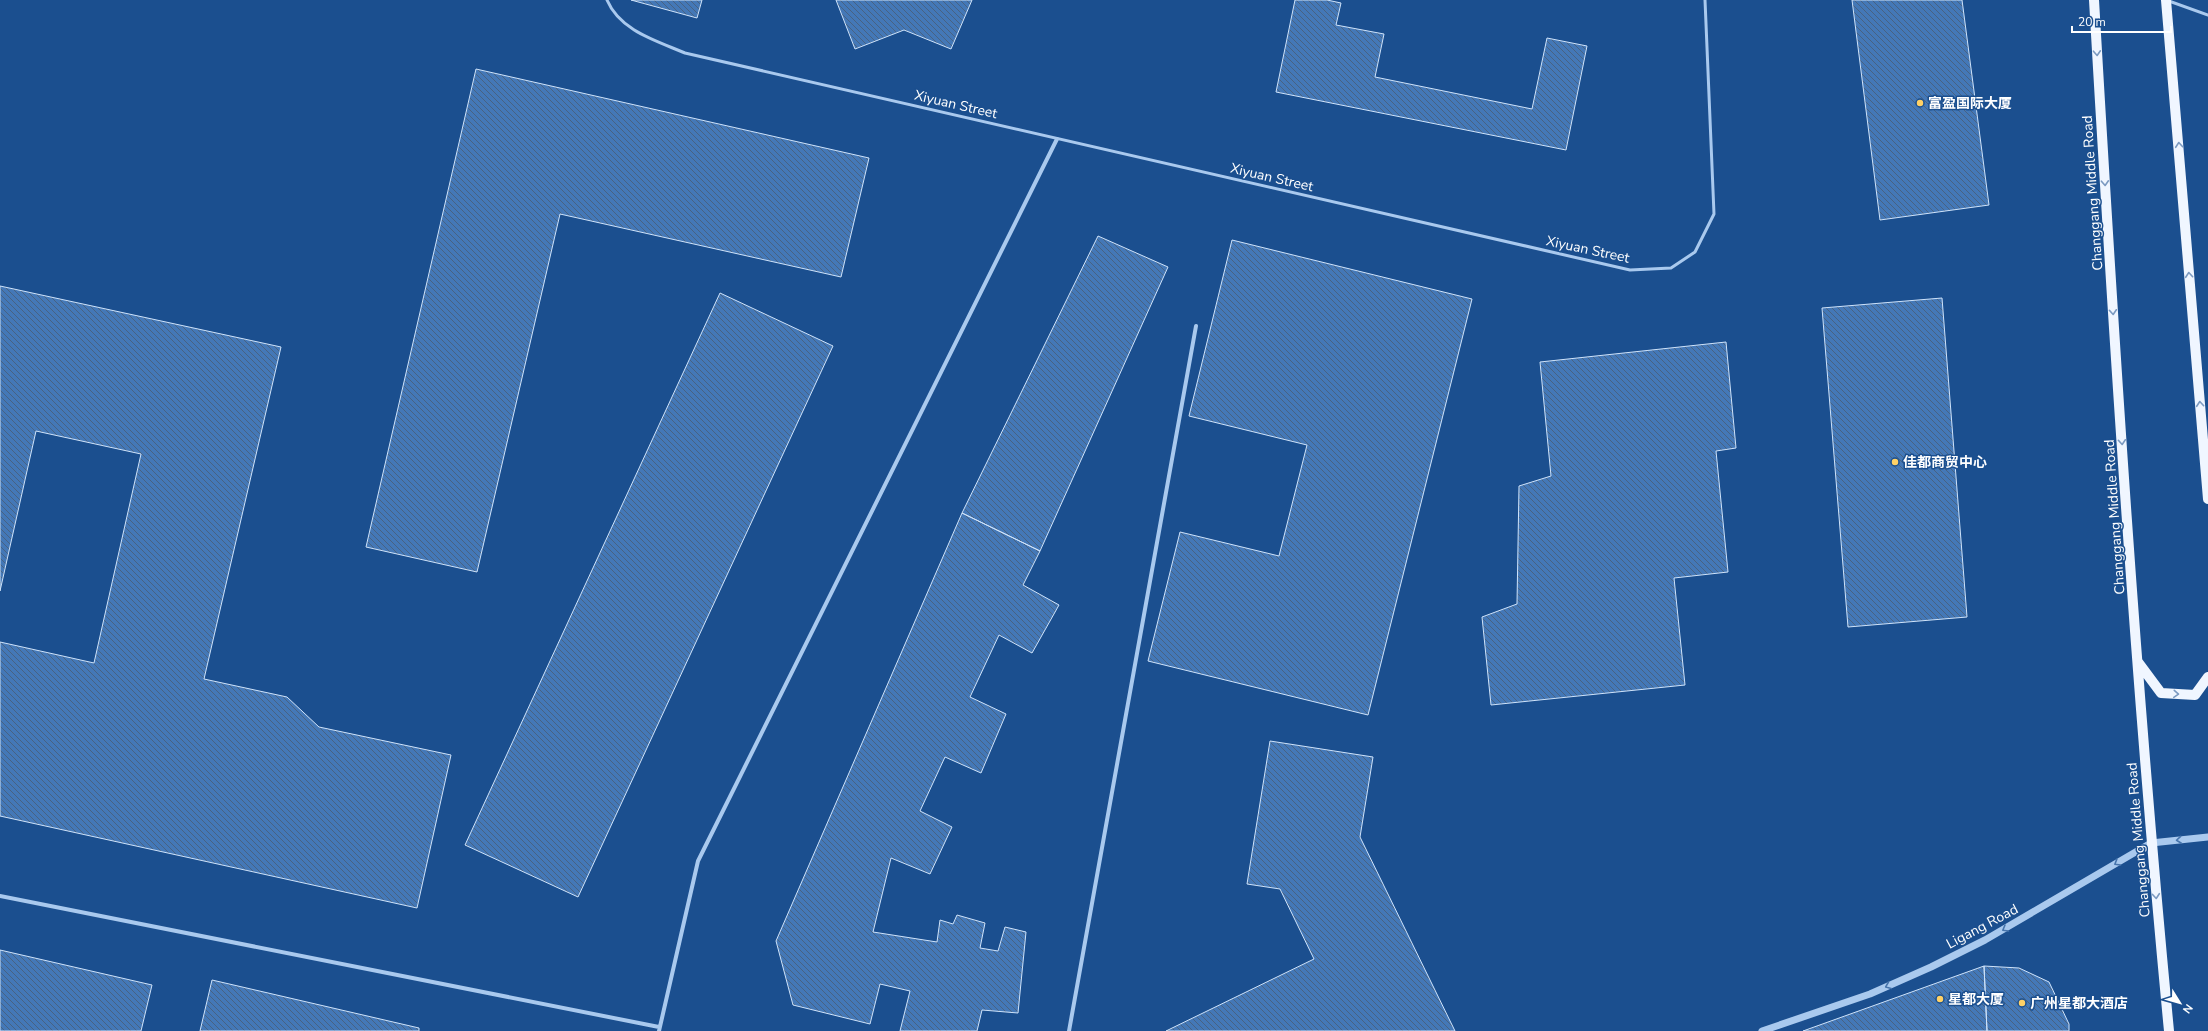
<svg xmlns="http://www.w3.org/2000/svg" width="2208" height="1031" font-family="'Nunito Sans','Noto Sans SC',sans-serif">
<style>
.building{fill:url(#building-back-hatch);stroke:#cfe3fa}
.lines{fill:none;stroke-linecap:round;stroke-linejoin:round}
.service{stroke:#a9c9ee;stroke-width:3}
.minor{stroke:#a9c9ee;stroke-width:4}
.tertiary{stroke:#a9c9ee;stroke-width:7}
.primary{stroke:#f0f6ff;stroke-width:10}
.oneway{stroke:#7b9ac1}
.oneway2{stroke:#4674ac}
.poi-dot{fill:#ffd166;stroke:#1b4f8f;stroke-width:1.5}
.labels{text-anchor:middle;stroke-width:3;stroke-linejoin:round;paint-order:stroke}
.poi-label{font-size:14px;font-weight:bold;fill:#fff;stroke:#1b4f8f;text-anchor:start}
.street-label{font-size:14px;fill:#fff;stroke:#1b4f8f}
</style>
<defs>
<pattern id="building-back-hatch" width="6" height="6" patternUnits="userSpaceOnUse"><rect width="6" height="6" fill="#4478b7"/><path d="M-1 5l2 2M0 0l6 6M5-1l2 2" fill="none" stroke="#486282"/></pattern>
</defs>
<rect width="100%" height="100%" fill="#1b4f8f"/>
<path class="building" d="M631 0H702L697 18Z
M836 0H972L951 49 904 30 855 49Z
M1295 0H1327L1341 3 1336 25 1384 34 1375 77 1532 109 1547 38 1587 46 1566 150 1276 92Z
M1852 0H1962L1989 205 1880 220Z
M476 69 869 158 841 277 560 214 477 572 366 547Z
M1098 236 1168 267 1040 551 962 513Z
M1232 240 1472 299 1368 715 1148 661 1180 532 1279 556 1307 445 1189 416Z
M0 286 281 347 204 679 287 697 319 727 451 755 417 908 0 816V642L94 663 141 454 36 431 0 591Z
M720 293 833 346 578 897 465 845Z
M1942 298 1967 617 1848 627 1822 308Z
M1726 342 1736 448 1716 451 1728 572 1674 578 1685 685 1491 705 1482 617 1517 604 1519 486 1551 476 1540 362Z
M962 513 1040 551 1023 585 1059 605 1032 653 999 635 970 697 1006 714 981 773 945 757 920 811 952 827 930 874 891 858 873 932 937 942 940 920 953 924 957 915 985 923 980 948 998 951 1005 927 1026 932 1018 1013 982 1010 977 1031H900L910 991 880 984 870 1024 793 1005 776 941Z
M1270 741 1373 757 1360 837 1455 1031H1166L1314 959 1280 889 1247 884Z
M0 950 152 985 141 1031H0Z
M1984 966 2019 968 2049 982 2069 1024V1031H1987Z
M1984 966 1987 1031H1803Z
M212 980 419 1028V1031H200Z"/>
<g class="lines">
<path class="service" d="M607 0C620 31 657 41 685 53L1630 270 1671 268 1695 252 1714 214 1705 0
M2169 1 2208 15"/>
<path class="minor" d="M0 896 659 1027
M659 1031 698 861 1057 139
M1069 1031 1196 326"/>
<path class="tertiary" d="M1762 1031 1870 994 1931 967 1985 940 2151 843 2208 837"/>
<path class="primary" d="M2094 0C2114 344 2136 688 2169 1031
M2166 0 2208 499
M2138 662 2161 693 2195 695 2208 677"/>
</g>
<defs><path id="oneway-chevron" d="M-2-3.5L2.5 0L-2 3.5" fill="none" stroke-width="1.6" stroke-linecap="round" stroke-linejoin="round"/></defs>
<g class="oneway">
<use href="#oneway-chevron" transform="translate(2097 53) rotate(87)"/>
<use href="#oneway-chevron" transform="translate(2179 145) rotate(-95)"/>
<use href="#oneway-chevron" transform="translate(2105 183) rotate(87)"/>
<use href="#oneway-chevron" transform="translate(2189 275) rotate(-95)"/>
<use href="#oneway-chevron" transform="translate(2113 312) rotate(86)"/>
<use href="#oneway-chevron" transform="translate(2200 404) rotate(-95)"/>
<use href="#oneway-chevron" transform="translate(2122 442) rotate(86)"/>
<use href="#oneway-chevron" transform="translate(2176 694) rotate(4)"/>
<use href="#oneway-chevron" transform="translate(2156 896) rotate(85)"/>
</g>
<g class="oneway2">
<use href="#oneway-chevron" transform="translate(2179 840) rotate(174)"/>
<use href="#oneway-chevron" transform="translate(2117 863) rotate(149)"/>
<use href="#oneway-chevron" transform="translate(2005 929) rotate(150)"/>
<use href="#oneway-chevron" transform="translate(1888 986) rotate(157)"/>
</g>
<g class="poi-dot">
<circle cx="1920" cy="103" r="4"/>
<circle cx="1895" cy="462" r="4"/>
<circle cx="1940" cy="999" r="4"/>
<circle cx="2022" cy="1003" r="4"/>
</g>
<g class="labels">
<g class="poi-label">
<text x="1928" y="108">富盈国际大厦</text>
<text x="1903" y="467">佳都商贸中心</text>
<text x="1948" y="1004">星都大厦</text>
<text x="2030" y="1008">广州星都大酒店</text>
</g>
<g class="street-label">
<text transform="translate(956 104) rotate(13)" y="5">Xiyuan Street</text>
<text transform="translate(1272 177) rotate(13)" y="5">Xiyuan Street</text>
<text transform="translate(2092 193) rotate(-94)" y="5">Changgang Middle Road</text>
<text transform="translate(1588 249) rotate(12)" y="5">Xiyuan Street</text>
<text transform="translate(2114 517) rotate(-94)" y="5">Changgang Middle Road</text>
<text transform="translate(2138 840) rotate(-95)" y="5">Changgang Middle Road</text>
<text transform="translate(1982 926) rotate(-28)" y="5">Ligang Road</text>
</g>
</g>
<g transform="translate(2180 1003) rotate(127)" stroke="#1b4f8f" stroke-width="3" paint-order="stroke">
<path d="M0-3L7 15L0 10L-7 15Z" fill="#ffffff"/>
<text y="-6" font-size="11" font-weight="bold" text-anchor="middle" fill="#ffffff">N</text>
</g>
<path d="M2072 26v6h99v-6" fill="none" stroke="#ffffff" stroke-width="2"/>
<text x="2078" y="26" font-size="12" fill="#ffffff" stroke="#1b4f8f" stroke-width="3" paint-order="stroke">20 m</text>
</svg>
